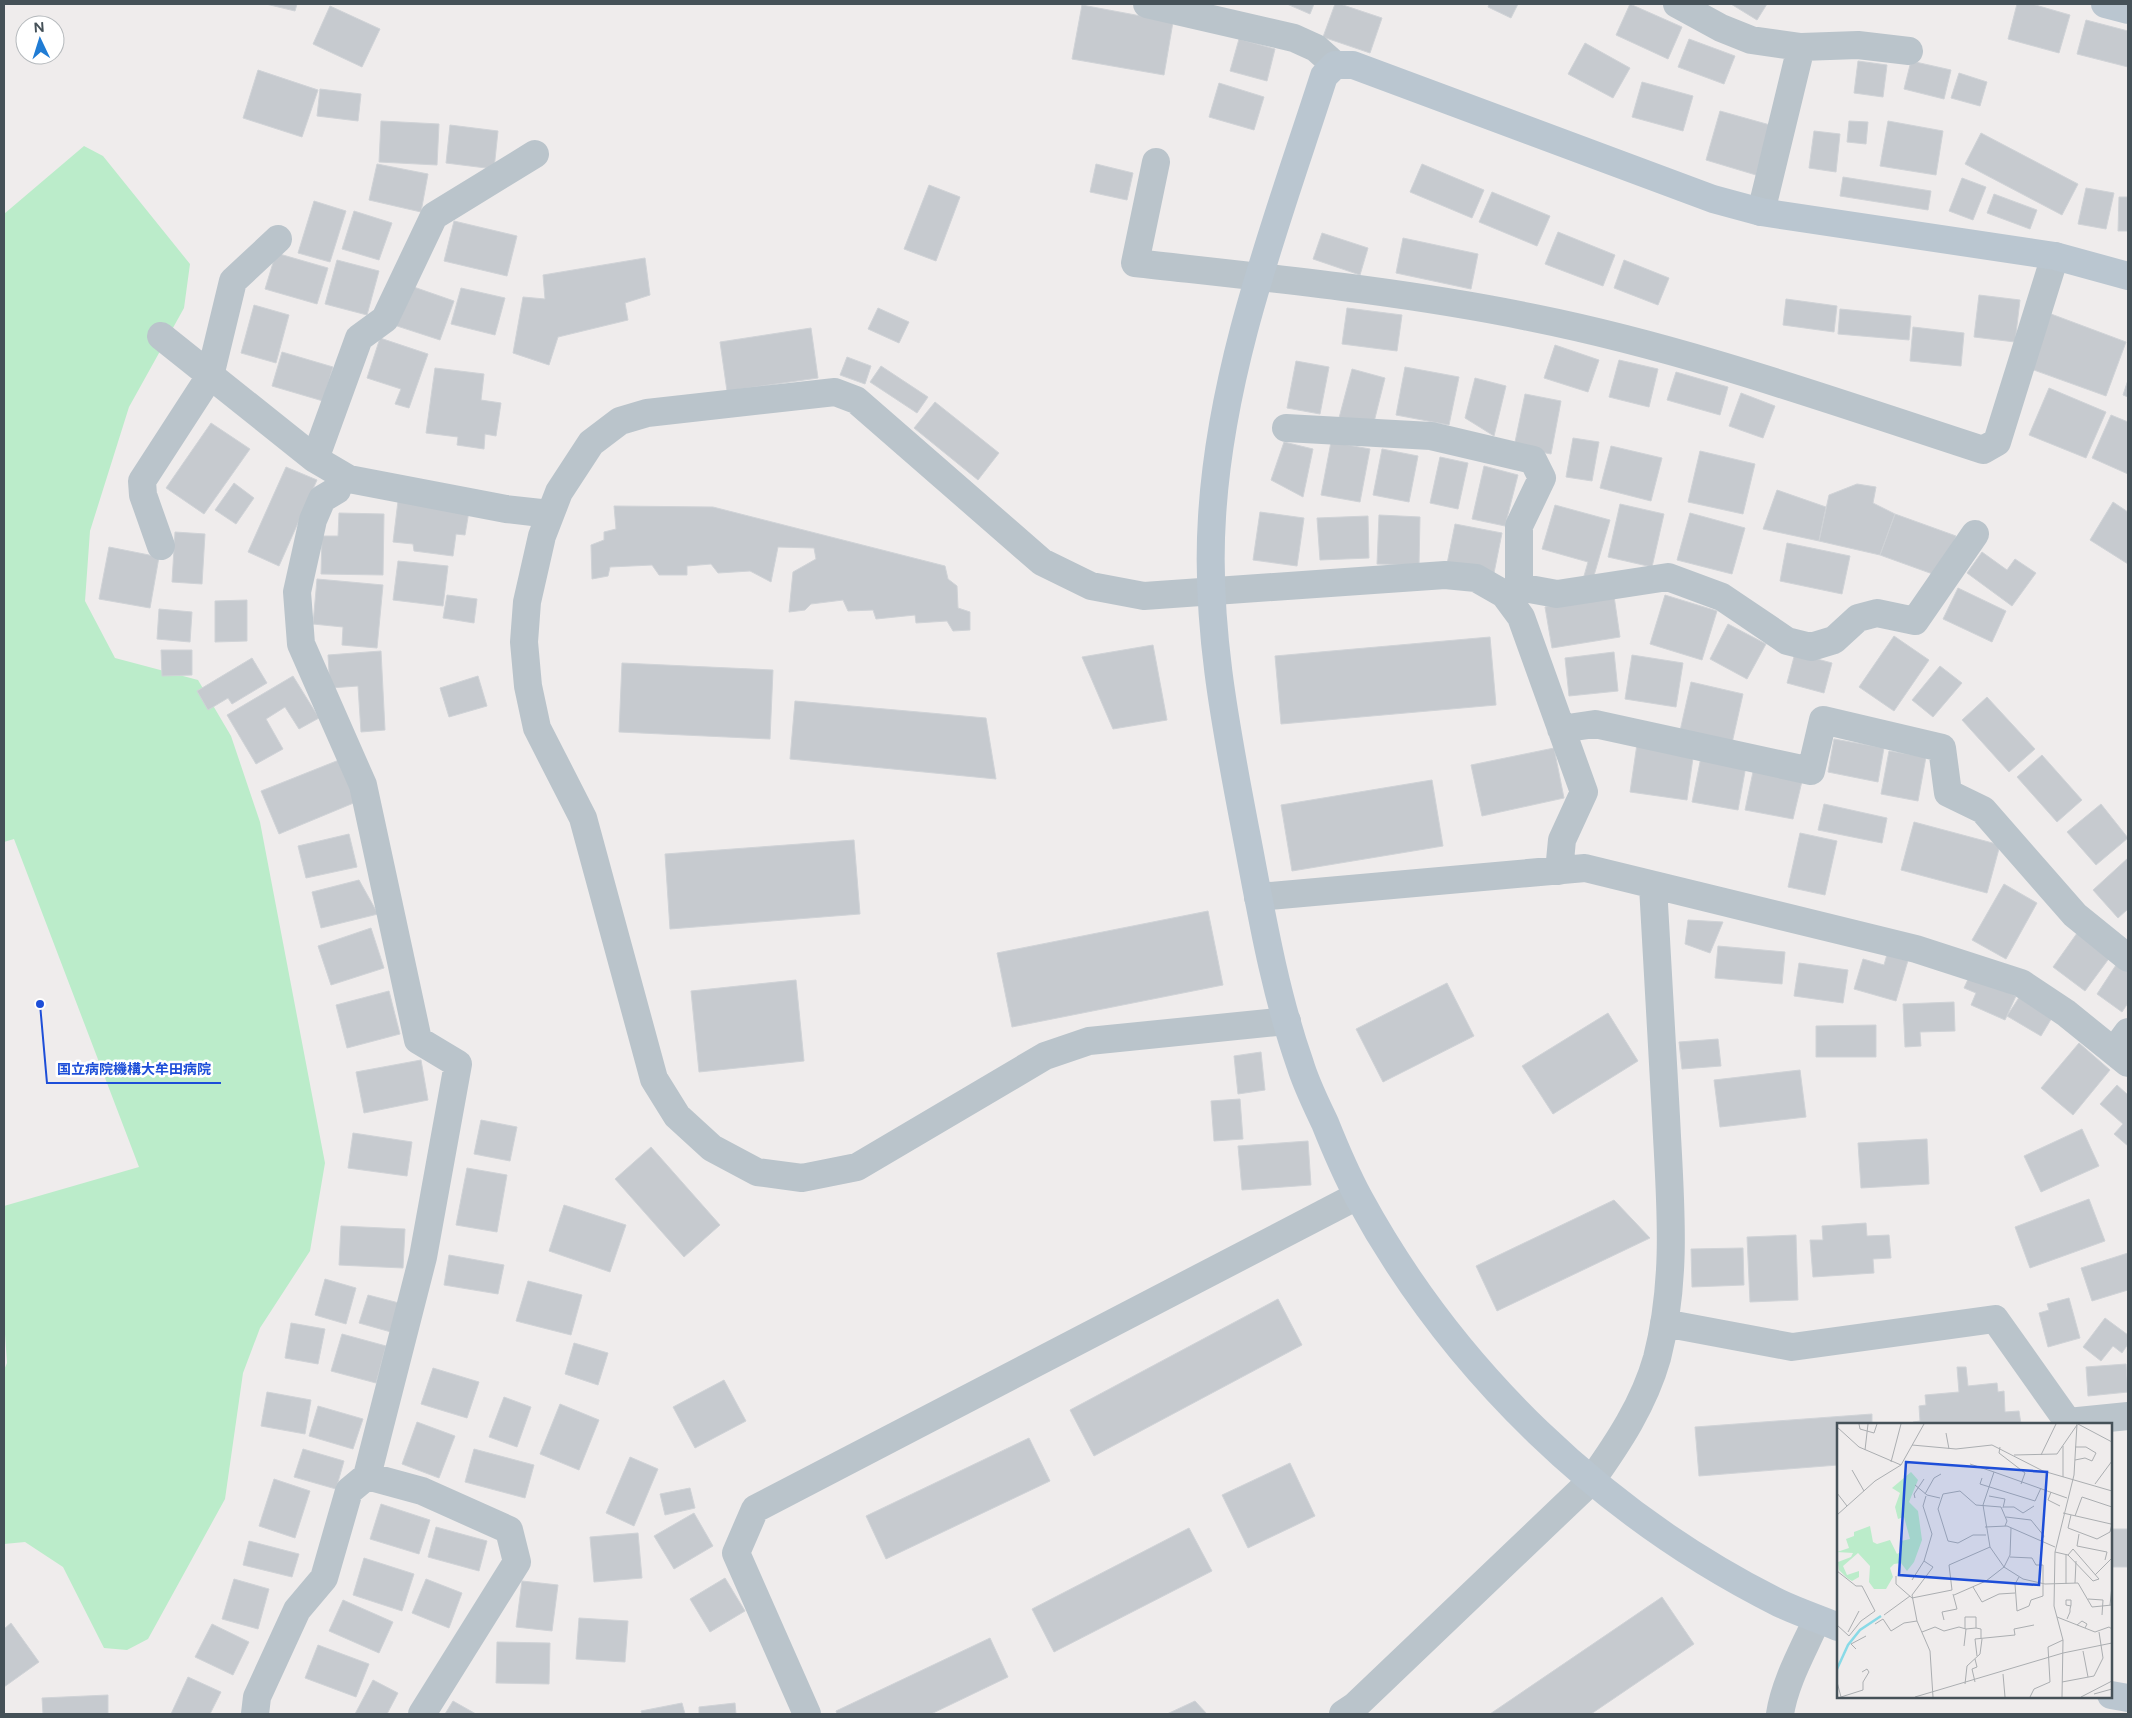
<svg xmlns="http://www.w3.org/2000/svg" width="2132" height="1718" font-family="Figtree,'Noto Sans JP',sans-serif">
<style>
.green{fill:#bbecca}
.building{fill:#c6cacf;stroke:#d0d3d7}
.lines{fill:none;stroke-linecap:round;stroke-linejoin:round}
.street{stroke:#bac4cb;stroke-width:28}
.secondary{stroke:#bac6d0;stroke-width:28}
.inset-river{fill:none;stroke:#89dae7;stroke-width:2.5}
.inset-road{fill:none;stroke:#abaeb1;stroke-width:1}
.view{fill:#1d4ed8;fill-opacity:0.15;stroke:#1d4ed8;stroke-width:2.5}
.inset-edge{fill:none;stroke:#455158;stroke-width:2.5}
.leader{fill:none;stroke:#1d4ed8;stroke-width:2}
.callout-dot{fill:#1d4ed8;stroke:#fff;stroke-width:2}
.callout-label{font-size:14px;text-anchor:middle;font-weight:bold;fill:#1d4ed8;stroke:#fff;stroke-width:5;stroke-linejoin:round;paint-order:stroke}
</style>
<rect width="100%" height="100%" fill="#efecec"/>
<path class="green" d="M84 146 103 156 190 264 184 308 129 407 90 531 85 601 115 658 198 680 231 736 260 822 325 1163 310 1251 260 1328 243 1373 225 1499 148 1639 127 1650 104 1648 63 1567 25 1542 4 1544V1370L7 1363 4 1320V1206L139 1167 14 839 4 842V214Z"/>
<path class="building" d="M266 4H297L295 11Z
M1287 4H1314L1310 14Z
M1335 4H1340L1382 18 1370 53 1323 37Z
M1489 4H1518L1511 18 1488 7Z
M1630 4 1682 27 1668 59 1616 35Z
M1731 4H1767L1757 20Z
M2017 4H2032L2070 15 2059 53 2008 39Z
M1082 5 1173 22 1164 75 1072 59Z
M330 6 380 29 362 67 313 44Z
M2086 20 2128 31V67L2077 54Z
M1239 39 1275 49 1267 81 1230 71Z
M1689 39 1735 56 1724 84 1678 67Z
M1585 43 1630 68 1613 98 1568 74Z
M1858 61 1887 65 1883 97 1854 93Z
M1911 61 1951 70 1944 99 1904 89Z
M258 70 318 90 302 137 243 118Z
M1959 73 1987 82 1980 106 1951 98Z
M1642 82 1693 96 1683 131 1632 117Z
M1219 83 1264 97 1254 130 1209 117Z
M320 89 361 94 358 121 317 116Z
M1720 111 1770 125 1756 175 1706 160Z
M381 121 439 124 437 165 379 162Z
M1849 121 1868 122 1866 144 1847 142Z
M1888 121 1943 131 1936 175 1880 166Z
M450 125 498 131 494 169 446 163Z
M1814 131 1840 134 1836 172 1809 168Z
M1981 133 2078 184 2062 215 1965 164Z
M377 164 428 174 421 212 369 200Z
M1096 164 1133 173 1127 200 1090 192Z
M1422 164 1484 190 1472 218 1410 192Z
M1843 177 1931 191 1928 210 1840 196Z
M1962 178 1986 187 1973 220 1949 211Z
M929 185 960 197 936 261 904 249Z
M2086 188 2114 193 2106 229 2078 224Z
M1492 192 1550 216 1537 246 1479 222Z
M1994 194 2037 210 2030 229 1987 213Z
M2119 197H2128V231H2118Z
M314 201 346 211 330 262 298 253Z
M354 211 392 223 379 260 342 249Z
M454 221 517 236 507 276 444 261Z
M1558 232 1615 255 1603 286 1545 264Z
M1322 233 1368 248 1360 275 1313 259Z
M1403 238 1478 254 1471 289 1396 273Z
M276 253 328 268 317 304 265 289Z
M645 258 650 295 625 303 628 320 558 337 549 365 513 353 523 297 545 299 543 275Z
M337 260 379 271 367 315 325 304Z
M1624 260 1669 278 1658 305 1614 288Z
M408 285 454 301 440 340 394 325Z
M461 288 505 298 495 335 451 324Z
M1979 295 2020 300 2015 342 1974 337Z
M1786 299 1837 306 1834 332 1783 325Z
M254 305 289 315 276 363 241 353Z
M878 308 909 322 899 343 868 329Z
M1347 308 1402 315 1397 351 1342 344Z
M1840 309 1911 316 1909 340 1838 334Z
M2051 314 2126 342 2106 396 2031 369Z
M1913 327 1964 333 1961 366 1910 361Z
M811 328 818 378 727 391 720 342Z
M380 338 428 354 409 408 395 404 401 389 367 378Z
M1555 345 1599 360 1588 392 1544 378Z
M282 352 333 367 323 401 272 386Z
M847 357 871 366 865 384 840 375Z
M1619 360 1658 369 1649 407 1609 397Z
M1296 361 1329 367 1320 414 1287 408Z
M881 366 928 397 917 413 870 382Z
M1405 367 1459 377 1449 425 1396 415Z
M435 368 484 374 481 400 501 403 496 436 485 434 484 449 457 445 458 437 426 433Z
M1352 369 1385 378 1373 426 1339 418Z
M1676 372 1728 387 1720 415 1667 400Z
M1475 378 1506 386 1494 436 1465 418Z
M2128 380V397L2123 395Z
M2049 388 2106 412 2086 458 2029 435Z
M1741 393 1775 406 1763 438 1729 426Z
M1525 394 1561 401 1551 454 1514 447Z
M935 402 999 453 978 480 914 428Z
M2111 415 2128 422V474L2092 458Z
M211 423 250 449 204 514 166 488Z
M1573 438 1599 442 1592 481 1566 477Z
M1284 442 1313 449 1303 497 1271 480Z
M1331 442 1370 449 1360 502 1321 495Z
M1611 446 1662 458 1651 501 1600 488Z
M1382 449 1418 456 1409 502 1373 495Z
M1700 451 1755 464 1743 514 1688 502Z
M1440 457 1468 463 1458 509 1430 503Z
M1484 466 1518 475 1505 526 1472 519Z
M286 467 317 480 279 566 248 552Z
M234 483 254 498 236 524 215 510Z
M1857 484 1876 487 1873 503 1895 514 1880 555 1819 541 1829 495Z
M1777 490 1826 507 1819 541 1763 529Z
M398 501 469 511 465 535 456 534 453 556 414 551 413 544 393 542Z
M2113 502 2128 512V564L2090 540Z
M1620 504 1664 514 1652 567 1608 557Z
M1555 505 1610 520 1593 579 1584 576 1588 562 1542 549Z
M614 506 713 507 945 566 948 579 957 586 958 608 970 612V630L953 631 947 621 916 623 915 615 876 619 873 610 848 611 843 600 811 604 805 610 789 612 793 572 816 559 814 548 778 547 771 582 750 571 718 573 711 564 687 566V575H659L652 565 610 567 608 576 592 579 591 545 604 540V532L616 529Z
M1260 512 1304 518 1297 566 1253 560Z
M339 513 384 514 383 575 321 574 322 536H338Z
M1690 513 1745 528 1732 574 1677 560Z
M1895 514 1956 536 1941 577 1880 555Z
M1379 515 1420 517 1419 565 1377 564Z
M1368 516 1369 558 1320 560 1317 518Z
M1455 524 1502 533 1494 573 1447 564Z
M175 532 205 534 202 584 172 582Z
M1787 543 1850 556 1842 594 1780 581Z
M109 547 159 557 150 608 99 599Z
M1982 552 2007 570 2015 559 2036 573 2012 606 1967 573Z
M398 561 448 566 443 606 393 600Z
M317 579 383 585 377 648 342 645 343 627 313 624Z
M1958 588 2006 611 1992 642 1943 619Z
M447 595 477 599 474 623 443 618Z
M1665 595 1717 611 1702 660 1650 644Z
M1614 596 1620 637 1552 648 1545 607Z
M247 600V641L215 642V601Z
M159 609 192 612 190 642 157 639Z
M1728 624 1766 644 1747 679 1710 659Z
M1894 636 1929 660 1894 711 1859 687Z
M1490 637 1496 705 1281 724 1275 656Z
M1153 645 1167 720 1113 729 1082 657Z
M161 650H192V675L162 676Z
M381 651 385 730 361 732 358 686 330 688 328 655Z
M1614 652 1618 691 1569 696 1565 658Z
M1795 653 1832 663 1824 693 1787 683Z
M1632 655 1683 663 1676 707 1625 699Z
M252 658 267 683 232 704 228 698 208 710 197 691Z
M622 663 773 670 770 739 619 732Z
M1940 666 1962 683 1933 717 1912 700Z
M293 676 319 718 299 729 285 707 266 719 283 749 256 764 227 715Z
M478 676 487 706 449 717 440 688Z
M1691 682 1743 694 1732 743 1680 731Z
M1987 697 2035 749 2009 772 1962 720Z
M795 701 986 718 996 779 790 759Z
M1834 739 1884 748 1878 782 1828 772Z
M1637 744 1694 751 1687 800 1630 792Z
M1554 748 1564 798 1482 816 1471 765Z
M1889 751 1926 757 1918 801 1881 794Z
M2042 755 2082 800 2057 822 2017 777Z
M1701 757 1746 766 1738 810 1692 802Z
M339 760 356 802 279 834 261 791Z
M1754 767 1803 777 1793 819 1745 810Z
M1432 780 1443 846 1292 871 1281 805Z
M1824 804 1887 818 1882 843 1818 830Z
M2101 804 2128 838 2096 865 2067 832Z
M1914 822 2000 845 1987 893 1901 870Z
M1800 833 1837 841 1825 895 1788 887Z
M349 834 357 867 306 878 298 846Z
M854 840 860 914 670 929 665 854Z
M2128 858V909L2118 918 2093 890Z
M359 880 378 914 321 928 312 892Z
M2004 884 2037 903 2006 959 1972 940Z
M1208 911 1223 985 1012 1027 997 953Z
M1688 920 1723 922 1710 953 1685 944Z
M371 928 384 968 331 985 318 946Z
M2080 929 2113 953 2085 991 2053 967Z
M1718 946 1785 952 1782 984 1715 978Z
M1888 951 1909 957 1896 1001 1854 989 1863 959 1884 965Z
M2118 962 2128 969V1003L2122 1012 2097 994Z
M1799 963 1848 970 1843 1003 1794 996Z
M1970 975 2016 996 2005 1020 1971 1005 1976 993 1964 988Z
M796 980 804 1061 699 1072 691 991Z
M1447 983 1474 1036 1383 1082 1356 1029Z
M389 991 400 1034 347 1048 336 1005Z
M2020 996 2053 1016 2041 1036 2007 1016Z
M1954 1002 1955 1031 1920 1032 1921 1046 1905 1047 1903 1004Z
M1608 1013 1638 1061 1553 1114 1522 1066Z
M1876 1025V1057H1816V1026Z
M1718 1039 1721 1066 1682 1069 1679 1042Z
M2079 1043 2110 1070 2073 1115 2041 1088Z
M1261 1052 1265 1090 1238 1094 1234 1056Z
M421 1060 428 1100 364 1113 356 1072Z
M1800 1070 1806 1117 1720 1127 1714 1080Z
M2117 1085 2128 1095V1146L2114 1134 2123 1124 2100 1104Z
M1240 1099 1243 1139 1214 1141 1211 1101Z
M481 1120 517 1127 510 1161 474 1154Z
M2082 1129 2099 1166 2041 1192 2024 1156Z
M353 1133 412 1142 407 1176 348 1168Z
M1927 1139 1929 1184 1861 1188 1858 1143Z
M1308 1141 1311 1185 1242 1190 1238 1146Z
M651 1147 720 1225 684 1257 615 1179Z
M467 1168 507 1175 497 1232 456 1225Z
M2089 1199 2105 1241 2030 1268 2015 1227Z
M1614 1200 1650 1238 1497 1311 1476 1266Z
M564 1205 626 1225 610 1272 549 1251Z
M1866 1223 1867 1236 1889 1235 1891 1258 1873 1259 1874 1273 1813 1277 1810 1240H1823L1822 1226Z
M341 1226 405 1229 403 1268 339 1265Z
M1796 1235 1798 1300 1750 1302 1747 1237Z
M1743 1248 1744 1285 1692 1287 1691 1249Z
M2128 1253V1290L2092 1301 2081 1268Z
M449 1255 504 1265 498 1294 444 1285Z
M325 1279 356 1288 346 1324 315 1315Z
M528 1281 582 1295 571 1335 516 1321Z
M368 1295 399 1303 391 1332 359 1323Z
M2069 1298 2080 1338 2048 1347 2039 1313 2049 1310 2047 1304Z
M1278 1299 1302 1345 1094 1456 1070 1410Z
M2105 1318 2128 1335V1344L2122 1353 2113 1346 2101 1361 2083 1347Z
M291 1323 325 1329 318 1364 285 1358Z
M342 1334 386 1346 376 1383 331 1371Z
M574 1343 608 1353 598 1385 565 1374Z
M2126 1364 2128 1392 2088 1396 2086 1367Z
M1957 1367H1966L1968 1386 1997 1383 1998 1392 2004 1391 2005 1412 2019 1411 2021 1424H1913V1422L1920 1421 1919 1406 1926 1405 1925 1395 1959 1392Z
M433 1368 479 1382 467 1418 421 1404Z
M724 1380 746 1421 695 1448 673 1407Z
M267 1392 311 1400 305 1434 261 1426Z
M504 1397 531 1407 517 1447 489 1437Z
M560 1404 599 1420 579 1470 540 1454Z
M318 1406 363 1419 353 1449 309 1436Z
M1872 1414V1424H1838V1465L1699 1476 1695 1427Z
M417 1422 455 1436 439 1478 402 1464Z
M1029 1438 1050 1481 886 1559 866 1516Z
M303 1449 344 1461 336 1489 294 1477Z
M474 1449 534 1465 525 1498 465 1482Z
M630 1457 658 1469 634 1526 606 1513Z
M1290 1463 1315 1516 1248 1548 1222 1495Z
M274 1479 310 1491 295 1538 259 1526Z
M690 1488 695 1508 665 1515 660 1494Z
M381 1504 430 1520 419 1554 370 1539Z
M694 1513 713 1546 674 1569 654 1536Z
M436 1527 487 1541 479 1571 428 1557Z
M1189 1528 1212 1571 1054 1652 1032 1609Z
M2111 1529H2128V1567H2111Z
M638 1533 642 1578 594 1582 590 1537Z
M249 1541 299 1554 292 1577 243 1565Z
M364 1558 414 1574 402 1611 353 1595Z
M725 1578 745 1611 710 1632 690 1599Z
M234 1579 269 1589 258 1629 222 1619Z
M426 1579 462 1593 449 1628 412 1613Z
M522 1581 558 1585 552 1631 516 1627Z
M1662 1597 1694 1644 1591 1714H1490Z
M343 1600 393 1622 379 1653 329 1631Z
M579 1618 628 1621 625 1662 576 1659Z
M11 1623 39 1662 4 1687V1629Z
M212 1624 249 1642 233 1675 195 1657Z
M990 1638 1008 1677 931 1714H837L836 1711Z
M497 1642 550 1643 549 1684 496 1683Z
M318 1645 369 1664 356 1697 305 1678Z
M188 1677 221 1692 210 1714H171Z
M373 1680 398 1693 387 1714H355Z
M108 1695V1714H43L42 1698Z
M453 1701 476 1714H445Z
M1195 1701 1207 1714H1167Z
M682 1703 685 1714H642L641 1711Z
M735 1703 736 1714H699V1707Z"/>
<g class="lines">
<path class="street" d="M1147 4 1294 38 1316 48 1335 65
M1677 4 1721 28 1751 40 1801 47 1761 212
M1801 47 1858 45 1909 51
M1156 162 1135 263C1268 278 1403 291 1534 318 1688 349 1835 402 1983 450L1997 442 2055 256
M161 336 315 459 349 479 506 509 550 514
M1286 428 1431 436 1533 460 1542 478 1519 526V587L1508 599
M315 459 359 338 385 319 434 216 535 154
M337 490 322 499 313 520 297 592 301 644 363 785 418 1040 458 1064 423 1257 367 1476 422 1491 509 1530 517 1562 422 1714
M161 546 143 495 142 481 210 376 233 281 278 239
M1519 587 1557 594 1668 577 1722 597 1787 641 1811 647 1834 640 1858 618 1877 613 1915 621 1975 534
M1561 729 1595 724 1811 771 1823 720 1942 748 1948 793 1983 810 2075 915 2128 958
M1258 897 1585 868 1916 949 2021 983 2066 1013 2128 1063
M1287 1021 1089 1041 1045 1056 857 1167 802 1178 757 1172 712 1148 677 1116 654 1079 583 818 537 728 528 686 524 642 527 602 542 536 559 492 591 443 620 421 647 413 835 392 856 400 1042 562 1091 586 1144 596 1445 575 1476 578 1504 594 1521 617 1584 792 1562 840 1559 871
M2114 1051 2128 1032
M1664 1323 1792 1347 1995 1319 2068 1422 2128 1416
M255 1714 257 1697 297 1610 324 1578 349 1491 367 1476
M807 1714 736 1553 755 1509 1357 1196
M1343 1714 1355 1706 1591 1481C1618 1443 1644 1404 1657 1358 1678 1276 1670 1200 1666 1117 1662 1040 1658 963 1653 886
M1780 1714C1785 1681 1804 1649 1817 1619"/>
<path class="secondary" d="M2105 4 2128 10
M1838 1627C1819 1619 1798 1612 1779 1603 1603 1515 1453 1371 1359 1198 1346 1174 1335 1148 1325 1123 1316 1104 1306 1084 1300 1064 1274 990 1261 911 1246 833 1226 729 1205 623 1212 517 1221 365 1278 219 1324 76L1335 65H1353L1713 199 1761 212 2055 256 2128 276
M2111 1695 2128 1698"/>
</g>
<g transform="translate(1837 1423)">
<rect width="275" height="275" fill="#efecec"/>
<path d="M74 49 81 57 72 79 81 88 85 117 77 139 70 148 64 140 57 141 53 145 56 154 49 166H37L32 159 33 143 21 130 6 143 10 152 22 148V154L15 158 10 155 2 147 1 139 14 134 16 130 0 129 12 125 9 116 17 113V109L33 103 36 119 40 121 53 117 60 131 64 129V118L73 116 67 94 61 96 58 84 63 70 55 65Z" fill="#bbecca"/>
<path class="inset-river" d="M0 246 11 222 23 207 44 193"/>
<path class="inset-road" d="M22 1 23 6 37 10 40 1M241 1 275 19M0 4 22 24 64 42M109 10 112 26M75 22 119 26 155 22 206 48 275 68M226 23V54M163 24 162 30 188 50 184 61M28 27 31 1M177 32 220 31 240 2M204 32 219 1M238 37 248 35 255 38 259 30 249 24H238M54 39 64 1M133 41 157 49M15 47 27 68M145 55 143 61 198 78 204 65M258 61 275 38M78 62 90 72 103 75M214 69 211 77 223 83M0 70 10 83M88 71 97 55 104 51M89 73 86 83 95 111 87 138 96 144 75 172 80 198 93 228 96 274M152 73 168 76 166 85M78 75 77 71 87 56M230 75 157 49 146 82 153 124 167 144 186 156 208 161 241 160 255 184 275 182M167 84H177L186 90 197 83M226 90 274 101M0 92 38 58 64 42 87 1M234 92 231 105 260 116 273 109 275 101M238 93 245 74 275 84M169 94 194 97 207 113 204 118M148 104 170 103 218 124M242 111 240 123 270 129 268 137M149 112H136L121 120 111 118 101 86 106 71 123 68 139 82 164 84 170 98 168 103M218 129 231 132 236 126 262 156M231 132 256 158 262 156M173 134 195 135 199 142H206V173L194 177 192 183 180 188 178 161 182 154M0 148 19 163H25L38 188 24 198 12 213 0 202M258 152 274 136M59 153V161L75 175 115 167 112 142 153 124M75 157 87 138M238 160 239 138M229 161V131M136 164 145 179 162 171 178 170M117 172 149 158 167 144 173 132 174 105M251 176 266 177 265 192M273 182 275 163M47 192 73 173M220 194 258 209 272 204 275 206M230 196 233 189V186L234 182V177H229V182L234 183M107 197 105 189 120 186 116 171M38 201 46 196 54 208 67 200 80 198M240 202 245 198 250 201 248 205M139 205 144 206V216M128 206V194H139V205L129 206M11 209 22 188M85 209 98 204 107 208 122 204 129 206 127 223M19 226 14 221 29 213M246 228 251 254M140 233 138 216 178 212 177 206 197 202M138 236 140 244 135 246 138 259M166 251 168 274M0 259 4 274M225 259 257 253 266 235 262 209M128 261 130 243 143 231 145 216M257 271 275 266M4 274 26 267V259L32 249 30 246 25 249M78 274 226 230 275 220M193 274 197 266 213 259 211 224 226 217M225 274 226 217 217 183 218 129 237 52 240 1M244 274 275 258"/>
<path class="view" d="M69 39 210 49 202 162 62 152Z"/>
<rect width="275" height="275" class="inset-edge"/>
</g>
<path class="leader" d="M40 1004L47 1083H221"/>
<circle class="callout-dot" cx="40" cy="1004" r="5"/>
<g class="callout-label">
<text x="134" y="1074">国立病院機構大牟田病院</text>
</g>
<rect width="2132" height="1718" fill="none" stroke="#455158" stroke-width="10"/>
<g transform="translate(40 40) rotate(356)"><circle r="24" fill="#ffffff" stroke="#b5b9bc"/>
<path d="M0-4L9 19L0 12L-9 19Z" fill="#207cd4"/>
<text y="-8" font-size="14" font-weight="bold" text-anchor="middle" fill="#455158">N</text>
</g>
</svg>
